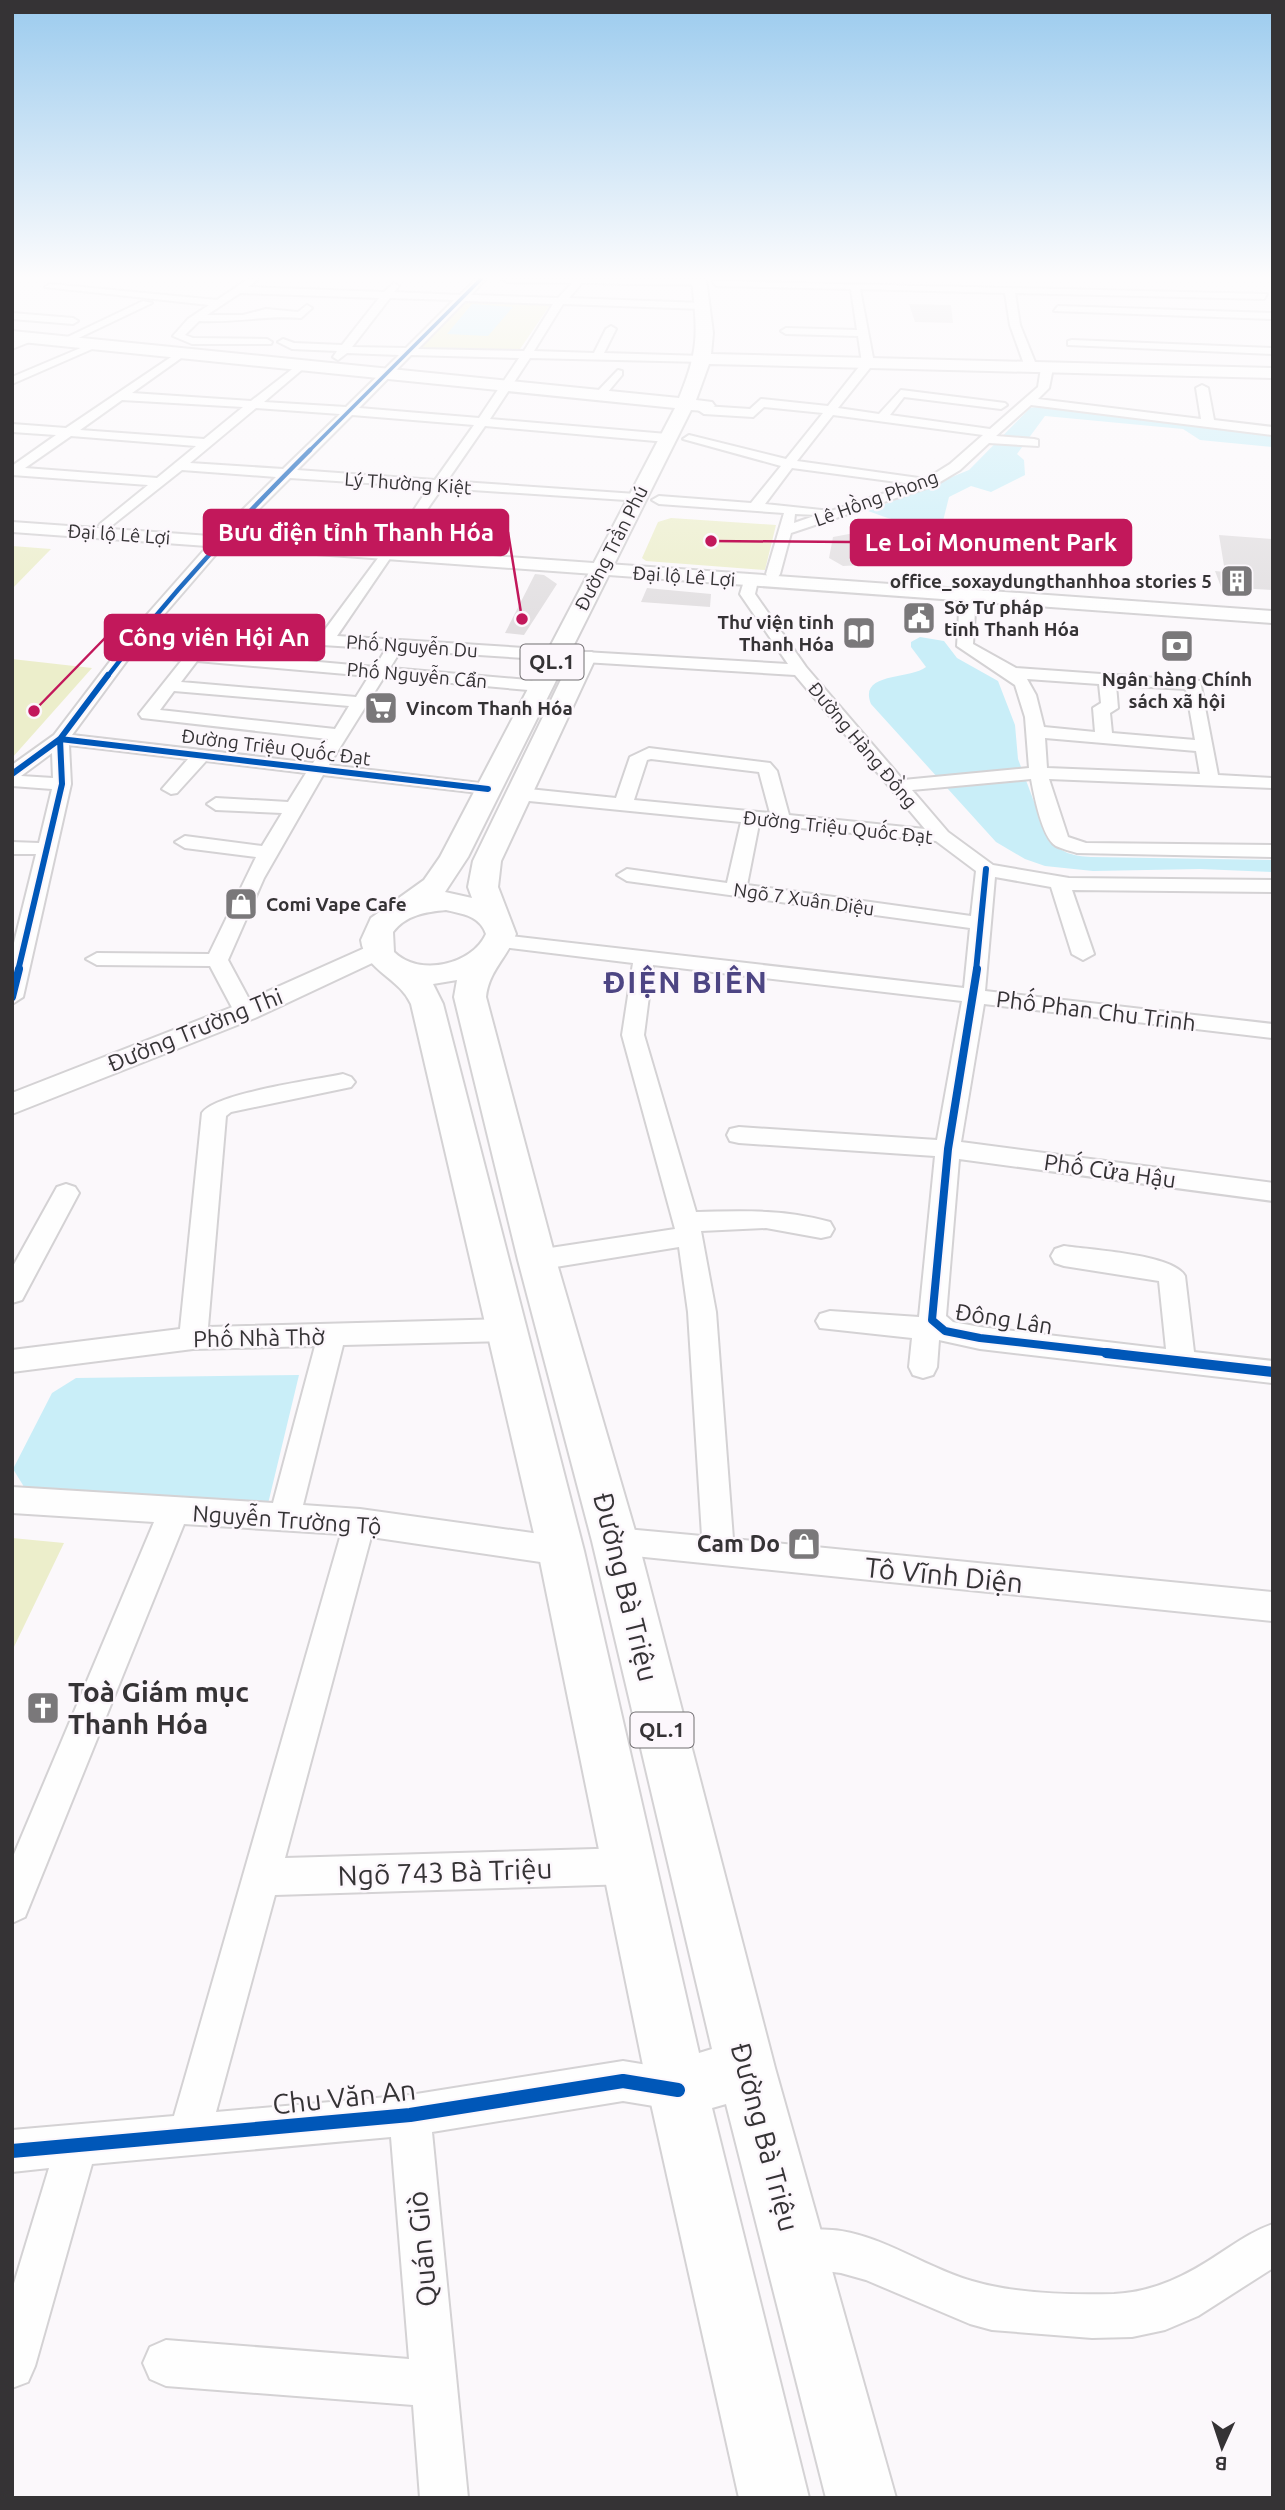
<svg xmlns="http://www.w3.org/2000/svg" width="1285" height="2510" font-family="Ubuntu,sans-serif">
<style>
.green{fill:#eceecb}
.water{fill:#c9eef8}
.building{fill:#e2dfe1}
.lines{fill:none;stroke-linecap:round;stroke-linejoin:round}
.minor-casing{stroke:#d4d2d4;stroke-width:4}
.major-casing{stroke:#d4d2d4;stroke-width:4}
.highway-casing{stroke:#d4d2d4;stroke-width:4}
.minor{fill:#fefefe;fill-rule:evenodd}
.major{fill:#fefefe;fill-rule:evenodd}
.highway{fill:#fefefe;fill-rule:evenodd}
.cycleway-far5-casing{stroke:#fcf7fc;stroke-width:5}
.cycleway-far4-casing{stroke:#fcf7fc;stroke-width:7}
.cycleway-far3-casing{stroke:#fcf7fc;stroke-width:10}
.cycleway-far2-casing{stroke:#fcf7fc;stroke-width:12}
.cycleway-far1-casing{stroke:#fcf7fc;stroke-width:15}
.cycleway-casing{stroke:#fcf7fc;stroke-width:18}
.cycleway-far5{stroke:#0057b8;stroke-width:3.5}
.cycleway-far4{stroke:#0057b8;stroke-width:4.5}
.cycleway-far3{stroke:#0057b8;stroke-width:6}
.cycleway-far2{stroke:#0057b8;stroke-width:8}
.cycleway-far1{stroke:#0057b8;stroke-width:10}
.cycleway{stroke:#0057b8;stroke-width:14}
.labels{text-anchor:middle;stroke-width:5;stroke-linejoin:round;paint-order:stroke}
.far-street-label{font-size:19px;fill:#353335;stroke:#fcf7fc}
.far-poi-label{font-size:19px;font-weight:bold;fill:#353335;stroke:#fcf7fc;text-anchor:start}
.shield{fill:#fcf7fc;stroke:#716e71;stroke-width:2}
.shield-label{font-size:21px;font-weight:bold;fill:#353335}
.street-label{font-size:23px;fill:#353335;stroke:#fcf7fc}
.poi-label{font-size:23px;font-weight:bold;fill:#353335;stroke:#fcf7fc;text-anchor:end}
.near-street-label{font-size:28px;fill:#353335;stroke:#fcf7fc}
.near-poi-label{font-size:28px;font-weight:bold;fill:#353335;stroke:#fcf7fc;text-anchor:start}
.district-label{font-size:30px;font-weight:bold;letter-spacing:2px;fill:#4d4583;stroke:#fcf7fc}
.leader{fill:none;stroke:#c2185b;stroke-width:2.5}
.callout-dot{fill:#c2185b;stroke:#fcf7fc;stroke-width:2.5}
.callout{fill:#c2185b;stroke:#c2185b;stroke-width:2.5}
.callout-label{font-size:24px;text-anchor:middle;font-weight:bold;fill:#fff}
</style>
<rect width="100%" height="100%" fill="#fbf8fb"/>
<path class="green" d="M464 301 550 305 518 352 419 349Z
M671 518 776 525 765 570 646 561 642 558 658 522Z
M12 546 51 549 12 589Z
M12 659 92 668 12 758Z
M12 1538 64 1543 12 1651Z"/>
<path class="water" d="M472 304 513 307 488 336 447 334Z
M1042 406 1271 433 1273 447 1200 440 1183 429 1045 416 1017 454 1024 460 1025 475 991 492 971 486 949 497 943 521C915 528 895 521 868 511L969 470 1030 408Z
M920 637 944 641 957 658 998 681 1015 725 1018 759 1048 839C1061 853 1073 856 1091 857L1273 860V872L1200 869 1093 871 1045 866 1025 859 996 842 871 704C858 672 909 680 926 667L911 647V642Z
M299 1375 267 1508 26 1490 13 1469 52 1393 76 1378Z"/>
<path class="building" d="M909 304 951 305 953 323 915 322Z
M849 534 865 537 888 554 864 558 863 565 843 566 829 558 833 537Z
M1219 535 1273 539V590L1221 587 1215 571 1225 572Z
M535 574 544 575 557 584 524 635 505 633Z
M647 588 711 594 710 607 641 602Z
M1162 638 1190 640 1193 654 1164 652Z"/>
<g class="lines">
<defs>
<path id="minor" d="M248 279 257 280 248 287 384 292 394 283 399 286 394 292 460 295 476 279H486L471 295 558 298 572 283 507 282 502 279 699 280 702 285 582 283 569 298 702 303 707 306 702 309 563 304 534 351 594 353 606 329 611 326 616 329 604 353 703 356 708 359 703 362 530 358 490 419 667 434 673 438 667 442 485 426 447 481 636 494 641 495V501L442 488 399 550 395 551 337 636 556 650 564 655 556 660 401 650 390 668 540 681 548 686 540 691 384 677 329 765 488 784 497 789 488 794 323 775 264 878 228 960 256 1012 253 1017H237L210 966 97 965 86 959 97 953 209 954 256 857 185 848 175 842 185 836 262 846 282 813 216 810 207 804 216 798 288 802 306 773 206 761 177 793 171 794 162 789 188 759 69 745 71 784 23 997 12 1004V951L36 854H12V842L39 843 52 789 12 786V765L54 735 137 626 220 532 276 477 182 470 105 531 98 527 100 524 148 485 12 475V466L56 435 12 432V424L66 428 180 351 184 352V356L132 393 251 401 300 363 304 364V368L264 402 346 407 399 355 347 353 338 360 333 357 337 351 292 349 278 342 283 339 294 343 342 345 379 298 240 293 207 315H243L266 309 298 312 307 305 312 308 301 318C266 315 234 323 199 321L185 335 193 338 267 339 272 342 271 344H192L173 336 188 319 209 305 45 287 50 284 217 300ZM390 298 454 300 406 348 352 347ZM465 301 553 304 524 351 418 349ZM411 355 519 358 479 418 359 408ZM122 400 243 407 204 439 80 430ZM256 408 340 414 283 469 190 463ZM352 415 474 425 435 480 297 470ZM71 436 196 446 157 478 25 468ZM290 478 429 487 388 549 384 550 321 635 155 625 230 538ZM147 634 386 649 375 667 138 646ZM131 655 182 660 139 714 142 718 328 739 313 763 72 735ZM197 661 369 676 356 697 181 682ZM174 691 349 706 335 729 160 710ZM52 753 53 778 21 776Z
M713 281 1267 294 1264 299 1015 293 1020 325 1037 367 1031 370 1025 367 1010 325 1005 293 860 289 874 363 838 408 879 414 901 390 1005 403 1007 405 1001 409 904 397 890 415 990 429 1038 387 1041 368 1047 365 1053 368 1049 388 1038 399 1201 419 1196 388 1202 385 1208 388 1214 420 1273 427V435L1031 405 996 436 1034 439 1038 440V446L989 443 960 470 935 485 791 533 780 574 778 577H768L766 574 784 513 659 504 652 500 659 496 751 503 781 466 683 439 689 435 786 459 823 413 764 407 753 417 704 414 698 410 704 406 750 409 761 399 828 406 862 363 858 336 786 334 781 331 786 328 857 330 851 289 716 286ZM833 415 983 435 950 464 926 479 797 461ZM792 468 912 484 831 511 765 504ZM795 514 817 515 794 523Z
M143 301 152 303 66 344 57 342Z
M1058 306 1272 313 1273 319 1054 311Z
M12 313 73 318 78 321 73 324 12 319Z
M28 337 37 339 12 349V342Z
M1072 340 1273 348V354L1068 345V341Z
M90 344 99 346 12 384V377Z
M618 370 622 371V375L602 399H594V395Z
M751 577 758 581 755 594 806 667 903 780 1029 768 1025 717 1015 685 957 646 960 596 968 591 976 596 973 644 1016 668 1200 681 1218 775 1273 778V788L1049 779 1068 837 1086 843 1273 845V857L1077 853C1071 851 1062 849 1056 846 1042 838 1034 795 1031 779L912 790 948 832 993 865 1069 878 1273 880V892L1072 890 1094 954 1083 960 1072 954 1051 887 995 877 985 991 1273 1024V1038L984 1004 961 1142 1273 1183V1201L959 1159 946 1316 953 1322 980 1327 1166 1349 1159 1281 1064 1266 1055 1263 1051 1256 1055 1249 1064 1246C1090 1250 1173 1254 1185 1276L1194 1352 1273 1361V1383L980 1349 939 1340 937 1367 933 1375 923 1378 913 1375 909 1367 912 1338 820 1328 816 1321 820 1314 830 1311 919 1317 935 1156 739 1143 730 1141 727 1135 730 1129 739 1127 937 1140 962 1001 653 965 644 1035 696 1212C742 1211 785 1209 830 1222L834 1229 830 1236 821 1238 766 1228 701 1231 716 1312 733 1539 1273 1592V1621L615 1554 604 1551 599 1541 604 1531 615 1528 702 1536 688 1312 679 1247 537 1270 528 1267 524 1260 528 1253 537 1250 675 1229 622 1035 633 963 501 947 491 941 501 935 964 988 970 928 627 881 617 875 627 869 727 883 741 822 519 800 510 794 519 788 616 798 630 757 649 748 770 763 777 771 789 815 925 829 795 675 584 662 576 657 584 652 788 664 740 594 744 581ZM1027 679 1099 684 1101 703 1093 708 1095 732 1044 727 1036 695ZM1116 685 1186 689 1195 740 1112 733 1110 713 1118 708ZM1045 738 1196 751 1200 774 1047 768ZM651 759 759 772 770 813 634 800 647 760ZM759 824 936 841 976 871 971 916 747 885Z
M343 1074 351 1077 355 1082 351 1087 231 1112 226 1116 208 1327 507 1319 517 1323 521 1330 517 1337 507 1341 343 1345 303 1505 360 1509 561 1537 572 1541 577 1551 572 1561 561 1565 371 1537 285 1858 630 1848 643 1853 648 1866 643 1879 630 1884 275 1895 216 2112 410 2095 623 2061 678 2070 692 2076 698 2090 692 2104 678 2110 623 2101 432 2132 468 2498H420L413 2405 166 2386 150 2379 143 2363 150 2347 166 2340 409 2359 391 2137 92 2164 35 2366 28 2382 12 2388V2290L49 2168 12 2172V2130L174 2116 341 1534 184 1524 25 1917 12 1923V1859L154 1522 12 1513V1487L273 1503 315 1346 193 1349 12 1372V1350L180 1329 202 1113C215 1093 315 1080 343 1074Z
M66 1184 75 1187 79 1193 22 1300 12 1303V1268L57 1187Z
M1273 2224V2268L1198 2316 1165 2330 1132 2337 1092 2338 992 2330 970 2324 866 2280 841 2273 817 2270 796 2275 781 2268 774 2253 781 2238C851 2209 907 2262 972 2281 1016 2294 1068 2295 1114 2294 1155 2292 1188 2275 1222 2252 1239 2241 1253 2231 1273 2224Z"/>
<path id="major" d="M12 522 1273 611V623L12 532Z
M376 943 385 945 389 951 385 957 255 1018 12 1114V1093L235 1006Z"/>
<path id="highway" d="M692 279H706L713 333 711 354 1273 368V378L709 364 696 400 712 402 715 406 706 411 691 410 468 857 445 892 472 898 468 887 473 861 572 657 576 652H592L596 657 501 861 498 887 516 934C507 958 489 970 486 997L556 1260 638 1541 775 2068 896 2498H826L726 2104 712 2108 809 2498H739L648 2090 538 1551 411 1004C399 977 365 971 361 940L371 918 424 880 440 857 675 408 12 341V331L679 398C700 347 697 333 692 279ZM446 910C463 914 480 916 486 934 472 965 419 977 394 952L393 932C406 915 425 912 446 910ZM457 980 454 997 518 1260 592 1541 712 2049 699 2053 584 1551 443 1004 433 984Z"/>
</defs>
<use href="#minor" class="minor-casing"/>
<use href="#major" class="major-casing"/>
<use href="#highway" class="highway-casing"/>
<use href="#minor" class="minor"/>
<use href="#major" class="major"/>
<use href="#highway" class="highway"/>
<defs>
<path id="cycleway-far5" d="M308 452 481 279"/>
<path id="cycleway-far4" d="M107 677C169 595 238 522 310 450"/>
<path id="cycleway-far3" d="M12 774 60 739 108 675
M18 971 62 784 60 739 488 789
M976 971 986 869"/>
<path id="cycleway-far2" d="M977 969 948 1149 932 1320 945 1331 980 1338 1121 1354
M12 997 19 969"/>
<path id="cycleway-far1" d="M1106 1353 1273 1372"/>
<path id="cycleway" d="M12 2151 410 2115 623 2081 678 2090"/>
</defs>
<use href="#cycleway-far5" class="cycleway-far5-casing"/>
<use href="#cycleway-far4" class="cycleway-far4-casing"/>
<use href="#cycleway-far3" class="cycleway-far3-casing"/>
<use href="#cycleway-far2" class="cycleway-far2-casing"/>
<use href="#cycleway-far1" class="cycleway-far1-casing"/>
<use href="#cycleway" class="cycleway-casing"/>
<use href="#cycleway-far5" class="cycleway-far5"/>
<use href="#cycleway-far4" class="cycleway-far4"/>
<use href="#cycleway-far3" class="cycleway-far3"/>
<use href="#cycleway-far2" class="cycleway-far2"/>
<use href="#cycleway-far1" class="cycleway-far1"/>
<use href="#cycleway" class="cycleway"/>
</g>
<linearGradient id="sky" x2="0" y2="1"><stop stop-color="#9bcbee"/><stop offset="0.44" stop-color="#fdfcfd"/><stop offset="1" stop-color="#fdfcfd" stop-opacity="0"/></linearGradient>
<rect width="1285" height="630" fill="url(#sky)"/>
<defs>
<symbol id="building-square" viewBox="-11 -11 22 22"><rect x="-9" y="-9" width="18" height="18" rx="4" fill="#7a787a" stroke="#fcf7fc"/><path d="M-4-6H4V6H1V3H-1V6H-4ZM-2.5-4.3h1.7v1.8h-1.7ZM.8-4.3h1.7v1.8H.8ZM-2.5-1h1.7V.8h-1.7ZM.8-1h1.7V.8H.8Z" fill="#fff"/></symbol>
<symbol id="civic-square" viewBox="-11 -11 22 22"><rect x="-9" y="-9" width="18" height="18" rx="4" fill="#7a787a" stroke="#fcf7fc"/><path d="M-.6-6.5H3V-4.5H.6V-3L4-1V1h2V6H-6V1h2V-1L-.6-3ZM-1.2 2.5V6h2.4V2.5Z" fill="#fff"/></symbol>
<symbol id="library-square" viewBox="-11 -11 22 22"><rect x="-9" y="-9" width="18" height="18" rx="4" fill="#7a787a" stroke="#fcf7fc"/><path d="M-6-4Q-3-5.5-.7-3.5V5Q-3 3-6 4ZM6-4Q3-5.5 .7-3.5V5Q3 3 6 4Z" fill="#fff"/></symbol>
<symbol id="bank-square" viewBox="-11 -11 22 22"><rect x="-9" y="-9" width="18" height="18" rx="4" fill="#7a787a" stroke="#fcf7fc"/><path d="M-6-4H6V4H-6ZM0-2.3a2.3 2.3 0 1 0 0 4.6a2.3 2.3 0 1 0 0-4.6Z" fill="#fff"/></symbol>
<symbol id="supermarket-square" viewBox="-11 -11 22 22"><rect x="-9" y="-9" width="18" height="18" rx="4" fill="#7a787a" stroke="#fcf7fc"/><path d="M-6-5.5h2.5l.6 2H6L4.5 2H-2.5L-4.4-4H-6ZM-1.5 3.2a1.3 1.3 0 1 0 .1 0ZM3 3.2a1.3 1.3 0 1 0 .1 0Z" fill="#fff"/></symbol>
<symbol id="shop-square" viewBox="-11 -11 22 22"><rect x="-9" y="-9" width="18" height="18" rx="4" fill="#7a787a" stroke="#fcf7fc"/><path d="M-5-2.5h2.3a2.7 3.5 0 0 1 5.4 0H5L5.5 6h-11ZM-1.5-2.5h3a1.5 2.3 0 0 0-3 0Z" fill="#fff"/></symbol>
<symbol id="church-square" viewBox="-11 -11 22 22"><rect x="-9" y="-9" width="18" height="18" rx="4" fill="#7a787a" stroke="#fcf7fc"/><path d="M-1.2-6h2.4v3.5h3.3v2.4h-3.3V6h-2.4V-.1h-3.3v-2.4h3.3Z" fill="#fff"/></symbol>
</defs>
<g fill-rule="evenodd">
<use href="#building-square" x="1218" y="562" width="38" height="38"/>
<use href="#civic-square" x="900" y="599" width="38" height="38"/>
<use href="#library-square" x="840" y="614" width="38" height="38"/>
<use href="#bank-square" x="1158" y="627" width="38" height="38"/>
<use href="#supermarket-square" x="362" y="689" width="38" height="38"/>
<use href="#shop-square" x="222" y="885" width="38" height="38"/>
<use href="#shop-square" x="785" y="1525" width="38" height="38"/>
<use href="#church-square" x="24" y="1689" width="38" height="38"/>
</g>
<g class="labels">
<g class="far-street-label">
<text transform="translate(408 483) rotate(4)" y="7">Lý Thường Kiệt</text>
<text transform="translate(876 498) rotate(-20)" y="7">Lê Hồng Phong</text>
<text transform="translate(119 534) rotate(4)" y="7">Đại lộ Lê Lợi</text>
<text transform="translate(611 548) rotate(-63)" y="7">Đường Trần Phú</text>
<text transform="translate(684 576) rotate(4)" y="7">Đại lộ Lê Lợi</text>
<text transform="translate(412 646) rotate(4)" y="7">Phố Nguyễn Du</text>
<text transform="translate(417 675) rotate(5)" y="7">Phố Nguyễn Cẩn</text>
<text transform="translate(863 745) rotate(50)" y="7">Đường Hàng Đồng</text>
<text transform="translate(276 747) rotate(7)" y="7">Đường Triệu Quốc Đạt</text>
<text transform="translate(838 827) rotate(6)" y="7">Đường Triệu Quốc Đạt</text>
<text transform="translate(804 899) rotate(8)" y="7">Ngõ 7 Xuân Diệu</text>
</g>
<g class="far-poi-label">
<text x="1212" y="588" text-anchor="end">office_soxaydungthanhhoa stories 5</text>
<text x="944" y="614">Sở Tư pháp<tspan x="944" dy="22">tỉnh Thanh Hóa</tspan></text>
<text x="834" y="629" text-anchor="end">Thư viện tỉnh<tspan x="834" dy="22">Thanh Hóa</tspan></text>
<text x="1177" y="686" text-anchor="middle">Ngân hàng Chính<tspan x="1177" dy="22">sách xã hội</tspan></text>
<text x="406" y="715">Vincom Thanh Hóa</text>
<text x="266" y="911">Comi Vape Cafe</text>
</g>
<g class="shield">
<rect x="520.5" y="644.5" width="63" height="35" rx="5"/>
<rect x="630.5" y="1712.5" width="63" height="35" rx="5"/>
</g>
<g class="shield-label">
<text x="552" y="669">QL.1</text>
<text x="662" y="1737">QL.1</text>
</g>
<g class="street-label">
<text transform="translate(1096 1011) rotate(7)" y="8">Phố Phan Chu Trinh</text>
<text transform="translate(195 1030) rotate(-22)" y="8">Đường Trường Thi</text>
<text transform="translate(1110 1171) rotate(8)" y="8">Phố Cửa Hậu</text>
<text transform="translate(1004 1319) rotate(9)" y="8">Đông Lân</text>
<text transform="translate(259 1338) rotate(-1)" y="8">Phố Nhà Thờ</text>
<text transform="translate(287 1520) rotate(4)" y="8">Nguyễn Trường Tộ</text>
</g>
<g class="poi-label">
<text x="780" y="1552">Cam Do</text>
</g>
<g class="near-street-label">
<text transform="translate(944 1575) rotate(6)" y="10">Tô Vĩnh Diện</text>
<text transform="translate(626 1587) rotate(76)" y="10">Đường Bà Triệu</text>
<text transform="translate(445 1872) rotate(-2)" y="10">Ngõ 743 Bà Triệu</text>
<text transform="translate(344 2097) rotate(-6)" y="10">Chu Văn An</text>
<text transform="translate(765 2137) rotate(75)" y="10">Đường Bà Triệu</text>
<text transform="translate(422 2249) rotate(-95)" y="10">Quán Giò</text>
</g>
<g class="near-poi-label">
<text x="68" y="1702">Toà Giám mục<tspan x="68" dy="32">Thanh Hóa</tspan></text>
</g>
<g class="district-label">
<text x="686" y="993">ĐIỆN BIÊN</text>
</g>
</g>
<path class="leader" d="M522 619L508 532M711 541L851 542M34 711L105 638"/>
<g class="callout-dot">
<circle cx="522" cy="619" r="7"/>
<circle cx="711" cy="541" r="7"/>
<circle cx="34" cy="711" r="7"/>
</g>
<g class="callout">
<rect x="204" y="510" width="304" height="45" rx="7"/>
<rect x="851" y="520" width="280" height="45" rx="7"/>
<rect x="105" y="615" width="219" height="45" rx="7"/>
</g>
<g class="callout-label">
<text x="356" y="541">Bưu điện tỉnh Thanh Hóa</text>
<text x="991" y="551">Le Loi Monument Park</text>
<text x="214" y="646">Công viên Hội An</text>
</g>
<rect width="1285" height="2510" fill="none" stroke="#353335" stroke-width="28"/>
<g transform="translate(1222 2447) rotate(183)" stroke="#fcf7fc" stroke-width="5" paint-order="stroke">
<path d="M0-5L12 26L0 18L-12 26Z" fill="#353335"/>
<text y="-10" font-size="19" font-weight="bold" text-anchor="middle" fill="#353335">B</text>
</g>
</svg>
